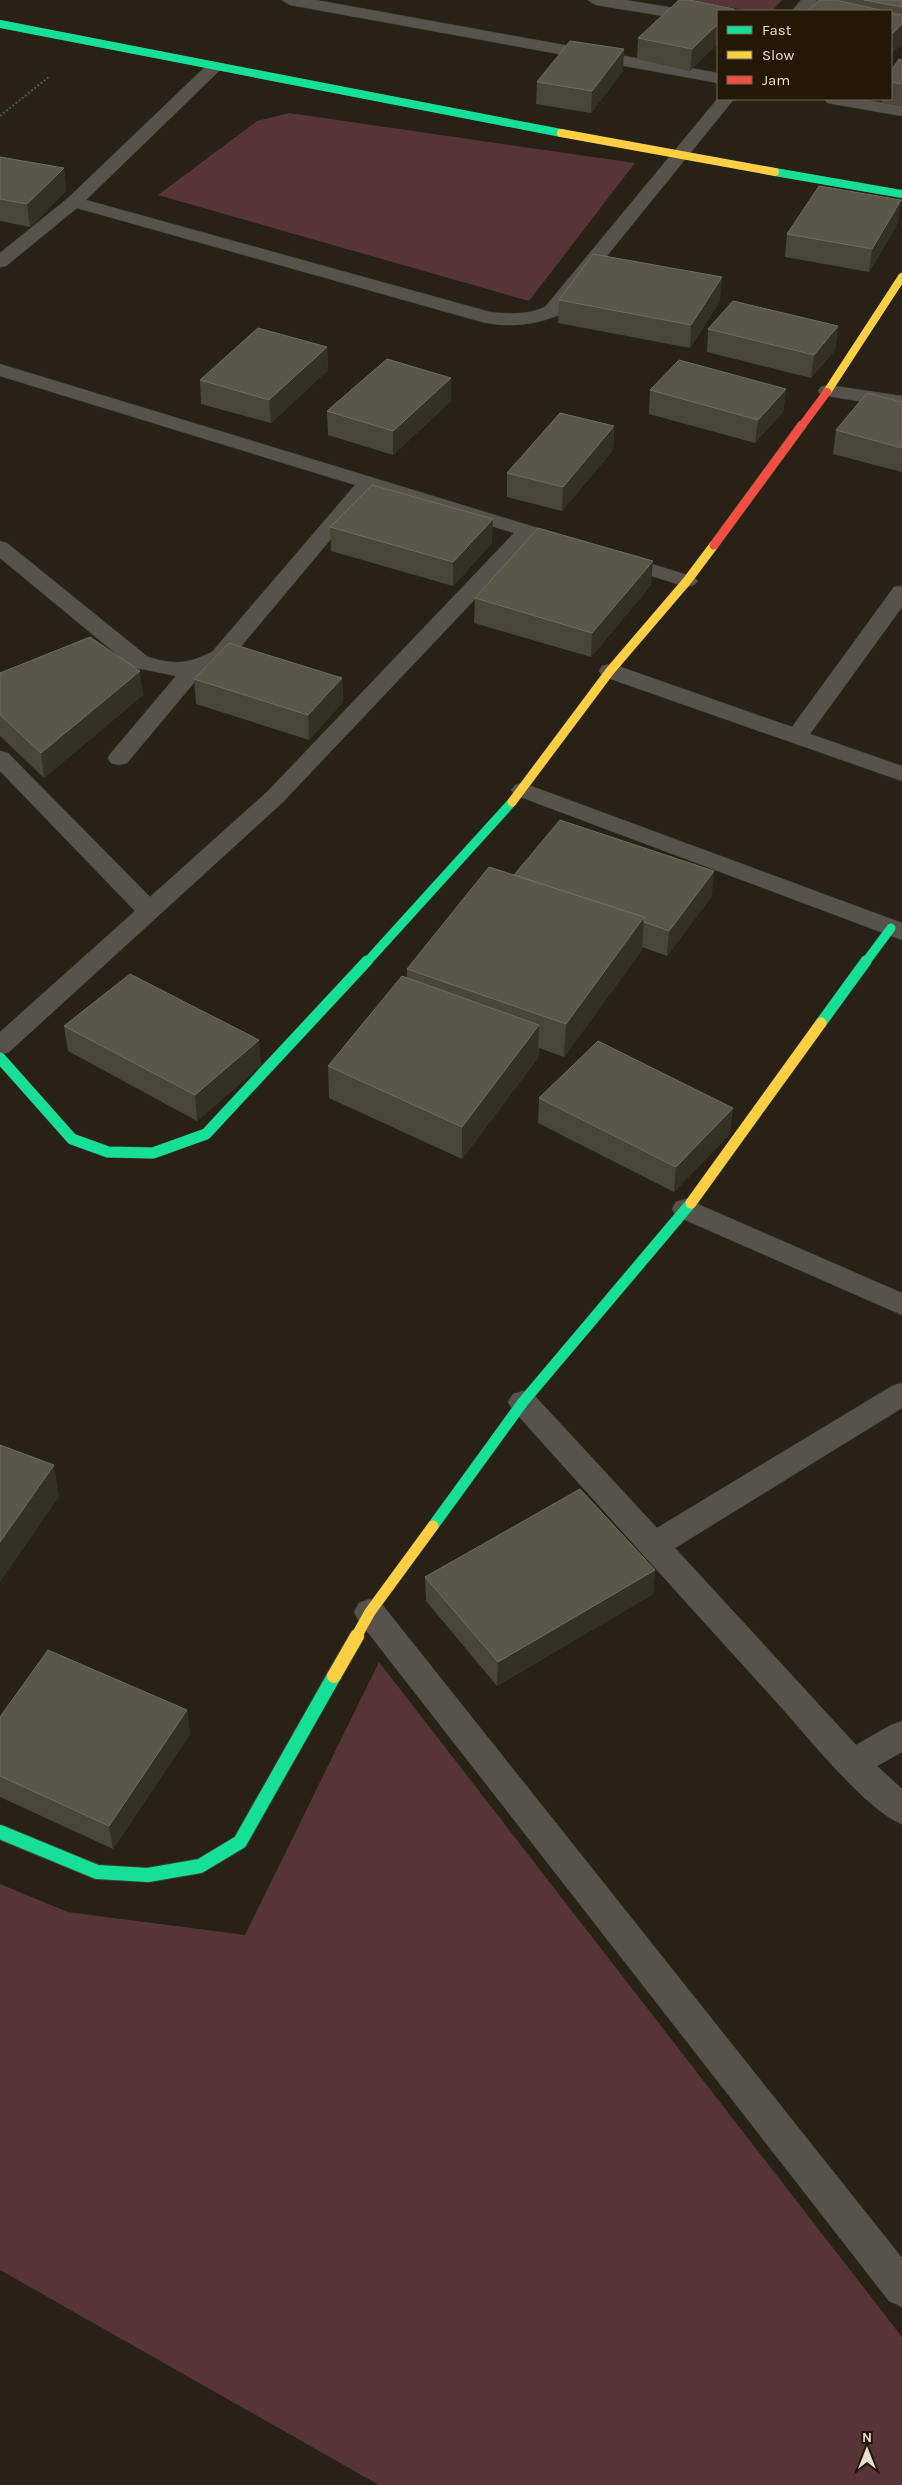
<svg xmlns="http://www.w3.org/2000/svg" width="902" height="2485" viewBox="0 0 902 2485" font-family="Karla,sans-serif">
<rect width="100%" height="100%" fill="#272116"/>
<path fill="#573438" d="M 691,0 L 782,0 L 772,11 L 749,11 Z
M 289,113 L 635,163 L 529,301 L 158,195 L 257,121 Z
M 379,1662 L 902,2337 L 902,2485 L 379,2485 L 0,2270 L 0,1884 L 68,1912 L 245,1935 Z"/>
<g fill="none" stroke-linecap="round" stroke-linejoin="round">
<g stroke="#423d35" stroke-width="1">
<path id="street" d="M 282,0 L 316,0 L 718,73 L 718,83 L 290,5 Z
M 588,0 L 625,0 L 718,15 L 718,25 L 596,5 Z
M 801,0 L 818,0 L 808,11 L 792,11 Z
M 213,63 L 219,65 L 221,68 L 219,71 L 86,200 L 490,312 C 510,314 527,315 545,307 L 718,98 L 734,99 L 559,315 C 535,325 508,328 482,322 L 77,208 L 6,266 L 0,267 L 0,253 L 68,198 L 207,65 Z
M 825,99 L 860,99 L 902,106 L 902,116 L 833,104 L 827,103 Z
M 0,364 L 551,532 L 554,536 L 551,540 L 544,542 L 532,539 L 283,802 L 9,1052 L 0,1055 L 0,1032 L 135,911 L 0,771 L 0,751 L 8,753 L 150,897 L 267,792 L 514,533 L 372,490 L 228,662 L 203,672 L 127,763 L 119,765 L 111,763 L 108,758 L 111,753 L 176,676 L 132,667 L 0,558 L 0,541 L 7,543 L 148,657 C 175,665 187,664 212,652 L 355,485 L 0,376 Z
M 828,385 L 902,396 L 902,408 L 821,395 L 818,391 L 821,387 Z
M 616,553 L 694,577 L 698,581 L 694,585 L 687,587 L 609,563 L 605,559 L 609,555 Z
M 902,586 L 902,607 L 810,734 L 902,766 L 902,781 L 602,676 L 599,671 L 602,666 L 610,664 L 618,666 L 792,727 L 894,587 Z
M 523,783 L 902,923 L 902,940 L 515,795 L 511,790 L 515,785 Z
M 686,1199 L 902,1293 L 902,1315 L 676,1216 L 672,1209 L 676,1202 Z
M 902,1383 L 902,1408 L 675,1548 L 856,1745 L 891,1725 L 902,1721 L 902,1752 L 877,1766 L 902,1789 L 902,1824 C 868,1812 807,1736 781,1707 C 691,1608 602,1509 513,1410 L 508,1402 L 513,1394 L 523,1391 L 533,1394 L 657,1528 L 892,1386 Z
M 370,1599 L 381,1603 L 902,2258 L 902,2307 L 889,2301 L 359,1621 L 354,1612 L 359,1603 Z"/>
</g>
<g stroke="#423d35" stroke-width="8">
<path id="fast-far3" d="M 0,24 L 561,133
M 775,172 L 902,194"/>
</g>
<g stroke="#423d35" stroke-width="10">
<path id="fast-far2" d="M 366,963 L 512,802
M 865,963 L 891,928"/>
</g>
<g stroke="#423d35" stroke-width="12">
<path id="fast-far1" d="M 821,1023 L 866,961
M 0,1058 L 72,1139 L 108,1152 L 153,1153 L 206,1134 L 367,961
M 433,1526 L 523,1402 L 691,1203"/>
</g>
<g stroke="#423d35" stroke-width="16">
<path id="fast" d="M 0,1832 L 97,1872 L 148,1875 L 200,1866 L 240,1842 L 334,1676"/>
</g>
<g stroke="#423d35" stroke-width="8">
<path id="slow-far3" d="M 561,133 L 775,172
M 827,392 L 902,277"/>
</g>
<g stroke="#423d35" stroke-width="10">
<path id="slow-far2" d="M 512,802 L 610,671 L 687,581 L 714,545"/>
</g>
<g stroke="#423d35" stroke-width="12">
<path id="slow-far1" d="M 691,1203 L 821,1023
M 356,1637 L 370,1612 L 433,1526"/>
</g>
<g stroke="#423d35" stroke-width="16">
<path id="slow" d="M 334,1676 L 357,1636"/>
</g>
<g stroke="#423d35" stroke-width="8">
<path id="jam-far1" d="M 801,427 L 827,392"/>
</g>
<g stroke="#423d35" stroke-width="10">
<path id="jam" d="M 714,545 L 802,425"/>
</g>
<path stroke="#58544d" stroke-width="2" stroke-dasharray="2 2" stroke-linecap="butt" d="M 0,116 L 50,76"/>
<use href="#street" fill="#57534c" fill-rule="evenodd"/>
<use href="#fast-far3" stroke="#16e098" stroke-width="8"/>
<use href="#fast-far2" stroke="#16e098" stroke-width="9"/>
<use href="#fast-far1" stroke="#16e098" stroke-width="11"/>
<use href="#fast" stroke="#16e098" stroke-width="14"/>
<use href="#slow-far3" stroke="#ffcf43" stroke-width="8"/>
<use href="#slow-far2" stroke="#ffcf43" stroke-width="9"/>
<use href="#slow-far1" stroke="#ffcf43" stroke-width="11"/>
<use href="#slow" stroke="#ffcf43" stroke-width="14"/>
<use href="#jam-far1" stroke="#f24e42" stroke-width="8"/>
<use href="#jam" stroke="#f24e42" stroke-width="9"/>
</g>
<path fill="#494637" d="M 816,0 L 902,0 L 902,44 L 891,54 L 891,11 L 807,11 L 816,4 Z
M 734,9 L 690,71 L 637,59 L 638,38 Z
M 624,49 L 623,71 L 591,113 L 536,104 L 537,82 Z
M 902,60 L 902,106 L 882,103 L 882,99 L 891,99 L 891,71 Z
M 0,157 L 64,168 L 66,191 L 30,227 L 0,221 Z
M 898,223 L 869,272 L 785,257 L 787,234 Z
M 559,300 L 720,301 L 690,348 L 558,323 Z
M 838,326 L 835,350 L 811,378 L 707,352 L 708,329 Z
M 327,347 L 328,370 L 271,423 L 201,404 L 200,380 Z
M 786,389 L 783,412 L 755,443 L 649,414 L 650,390 Z
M 451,401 L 393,455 L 328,435 L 327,411 Z
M 902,402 L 902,472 L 833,454 L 836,430 Z
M 614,426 L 613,450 L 562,511 L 507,497 L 507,473 Z
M 330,527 L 492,543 L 453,586 L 331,551 Z
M 651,585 L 591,657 L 474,623 L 475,598 Z
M 0,673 L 143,695 L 44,778 L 0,736 Z
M 342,678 L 343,702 L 309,740 L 196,704 L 194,679 Z
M 514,875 L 712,896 L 667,956 L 642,947 L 642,950 L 564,1057 L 539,1048 L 538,1058 L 462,1159 L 329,1098 L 328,1066 L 407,978 L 407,969 Z
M 64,1026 L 261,1065 L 197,1121 L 68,1051 Z
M 539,1098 L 730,1134 L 674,1192 L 538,1123 Z
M 655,1570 L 653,1594 L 497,1686 L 426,1601 L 425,1577 Z
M 187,1710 L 190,1734 L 113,1849 L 0,1797 L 0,1717 Z"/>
<path fill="#343123" d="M 718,24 L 718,44 L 690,71 L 692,49 Z
M 902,24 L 902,44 L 891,54 L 891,35 Z
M 624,49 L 623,71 L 591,113 L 592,91 Z
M 64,168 L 66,191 L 30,227 L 27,204 Z
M 901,200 L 898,223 L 869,272 L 872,249 Z
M 722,277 L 720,301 L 690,348 L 691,325 Z
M 838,326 L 835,350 L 811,378 L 814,355 Z
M 327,347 L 328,370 L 271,423 L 269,400 Z
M 451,378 L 451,401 L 393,455 L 393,431 Z
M 786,389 L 783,412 L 755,443 L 758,420 Z
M 614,426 L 613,450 L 562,511 L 563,487 Z
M 493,519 L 492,543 L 453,586 L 453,562 Z
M 653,561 L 651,585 L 591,657 L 592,633 Z
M 140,671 L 143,695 L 44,778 L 41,753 Z
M 342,678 L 343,702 L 309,740 L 308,715 Z
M 714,871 L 712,896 L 667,956 L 669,931 Z
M 644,917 L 642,950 L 564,1057 L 566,1024 Z
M 539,1025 L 538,1058 L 462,1159 L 462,1127 Z
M 259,1040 L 261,1065 L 197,1121 L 195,1095 Z
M 733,1108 L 730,1134 L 674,1192 L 676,1167 Z
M 54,1465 L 59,1497 L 0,1582 L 0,1542 Z
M 655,1570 L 653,1594 L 497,1686 L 498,1662 Z
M 187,1710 L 190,1734 L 113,1849 L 109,1826 Z"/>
<path fill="#5a5748" stroke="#706c5d" d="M 679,0 L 690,0 L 734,9 L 731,11 L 718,11 L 718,24 L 692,49 L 638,38 Z
M 820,0 L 835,0 L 885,11 L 807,11 Z
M 864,0 L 902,0 L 902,7 Z
M 891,13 L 902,15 L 902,24 L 891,35 Z
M 570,41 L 624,49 L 592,91 L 537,82 Z
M 899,59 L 902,60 L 902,84 L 891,82 L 891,71 Z
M 0,157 L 64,168 L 27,204 L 0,199 Z
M 819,186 L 901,200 L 872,249 L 787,234 Z
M 593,254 L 722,277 L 691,325 L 559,300 Z
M 733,301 L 838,326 L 814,355 L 708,329 Z
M 258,328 L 327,347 L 269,400 L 200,380 Z
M 387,359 L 451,378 L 393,431 L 327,411 Z
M 679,360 L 786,389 L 758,420 L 650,390 Z
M 867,393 L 902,402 L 902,448 L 836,430 Z
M 560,413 L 614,426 L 563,487 L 507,473 Z
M 372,485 L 493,519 L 453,562 L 330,527 Z
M 538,528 L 653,561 L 592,633 L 475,598 Z
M 90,637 L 140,671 L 41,753 L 0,715 L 0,673 Z
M 229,643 L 342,678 L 308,715 L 194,679 Z
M 560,820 L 714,871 L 669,931 L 644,922 L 644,917 L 514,875 Z
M 489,867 L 644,917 L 566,1024 L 407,969 Z
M 130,974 L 259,1040 L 195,1095 L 64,1026 Z
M 402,976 L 539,1025 L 462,1127 L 328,1066 Z
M 598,1041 L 733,1108 L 676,1167 L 539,1098 Z
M 0,1445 L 54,1465 L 0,1542 Z
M 580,1489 L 655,1570 L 498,1662 L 425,1577 Z
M 48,1650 L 187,1710 L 109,1826 L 0,1776 L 0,1717 Z"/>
<rect x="717" y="10" width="175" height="90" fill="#231806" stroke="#716858"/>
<rect x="727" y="26" width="25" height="8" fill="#16e098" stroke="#716858"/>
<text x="762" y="35" font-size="15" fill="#e6dfd3">Fast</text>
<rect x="727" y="51" width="25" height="8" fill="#ffcf43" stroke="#716858"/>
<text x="762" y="60" font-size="15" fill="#e6dfd3">Slow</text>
<rect x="727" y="76" width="25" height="8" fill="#f24e42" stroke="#716858"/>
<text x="762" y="85" font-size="15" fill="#e6dfd3">Jam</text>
<g transform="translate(867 2450)" stroke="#231806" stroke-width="4" paint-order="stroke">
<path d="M0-4L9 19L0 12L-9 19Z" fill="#e6dfd3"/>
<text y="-8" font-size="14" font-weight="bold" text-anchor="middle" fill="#e6dfd3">N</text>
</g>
</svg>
